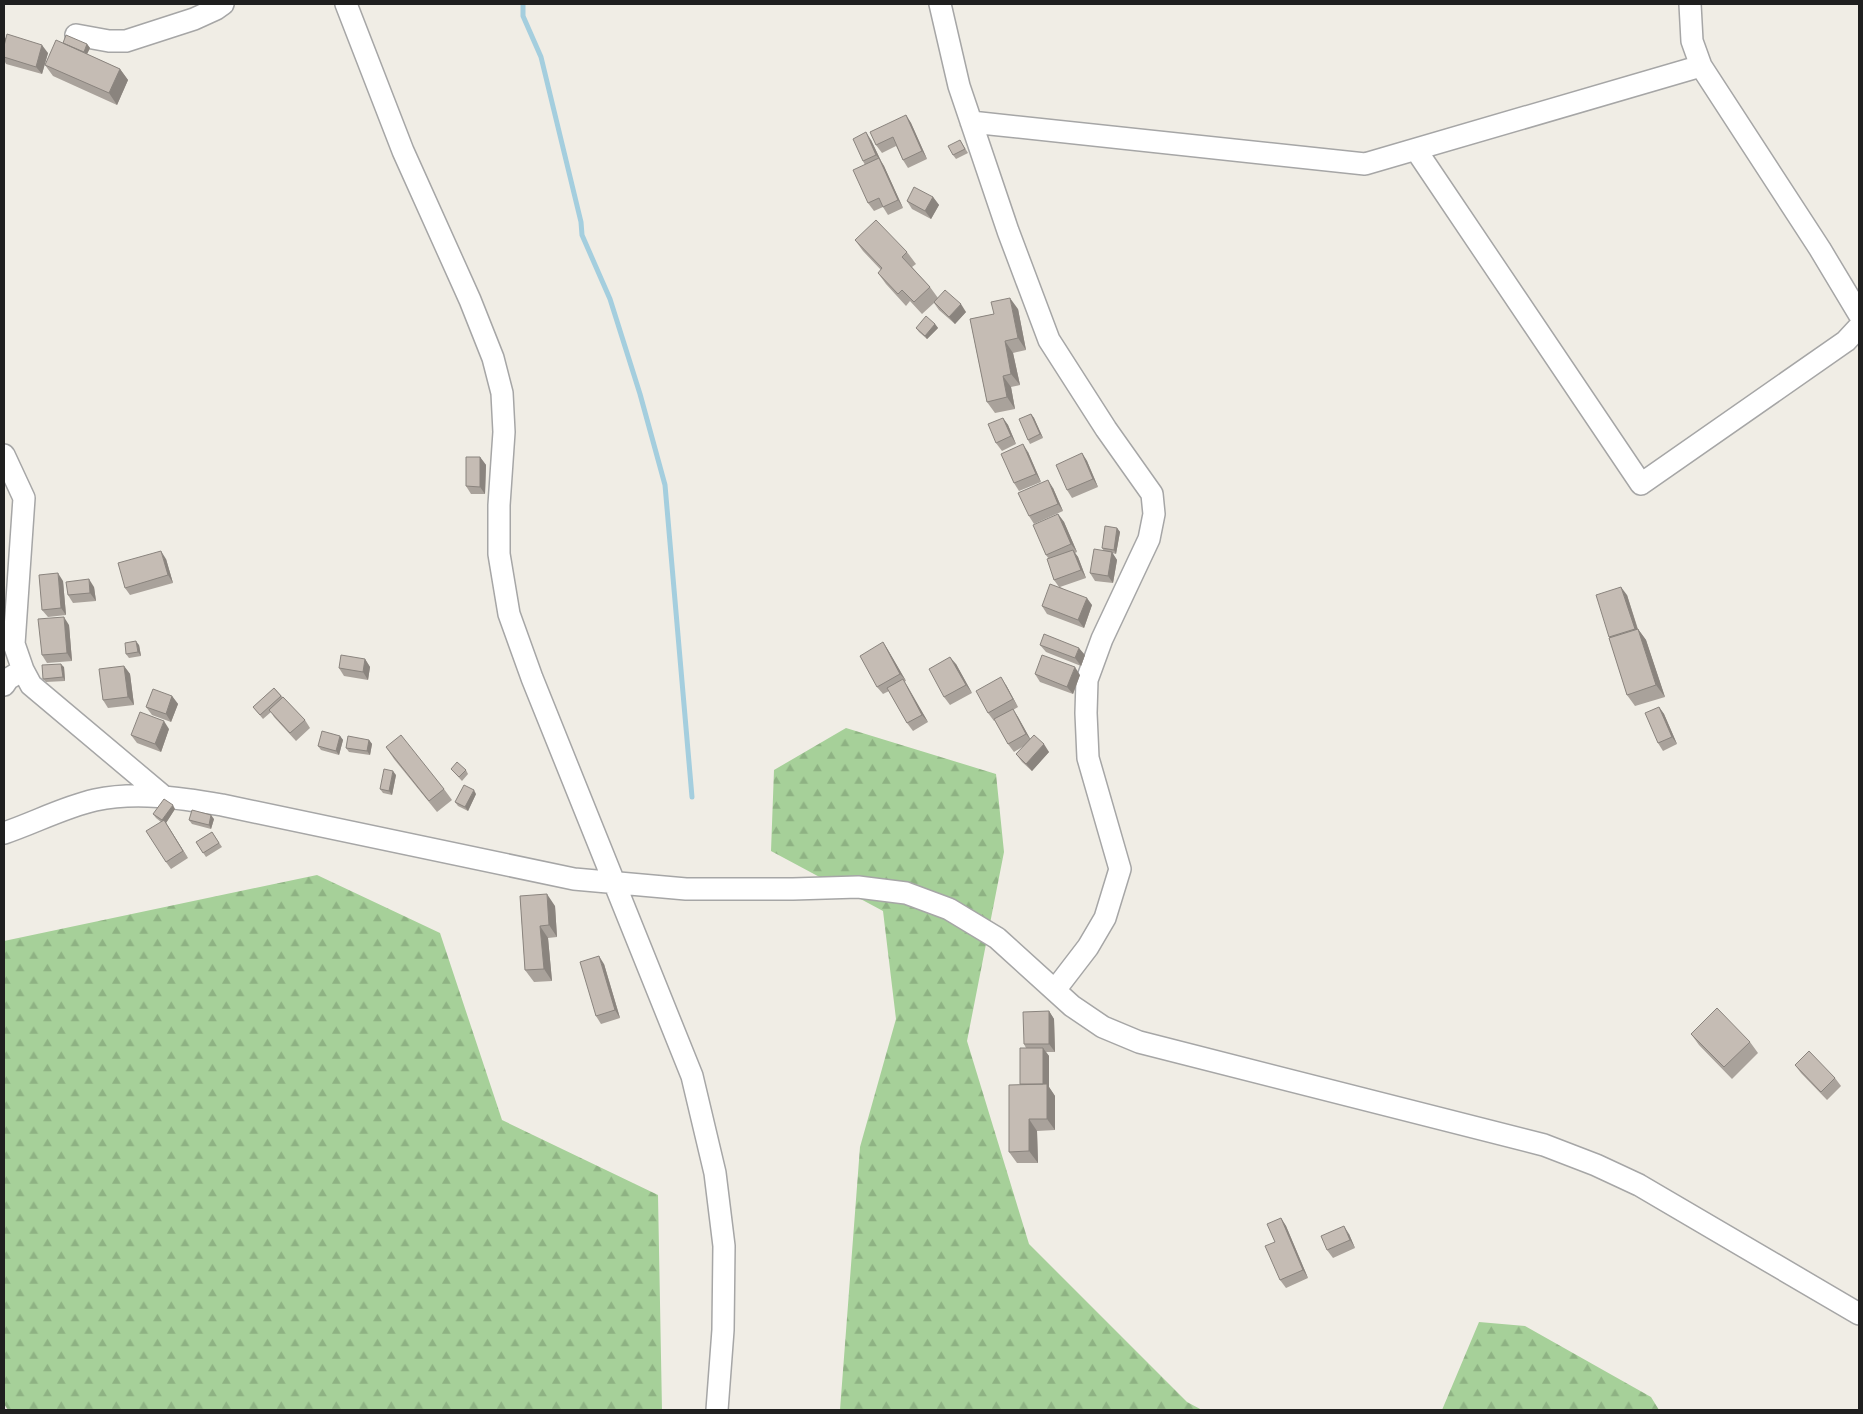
<svg xmlns="http://www.w3.org/2000/svg" width="1863" height="1414" viewBox="0 0 1863 1414" font-family="Rubik,sans-serif">
<defs>
<pattern id="forest-firs" width="22" height="20" patternUnits="userSpaceOnUse" patternTransform="scale(1.25)"><rect width="22" height="20" fill="#a6d099"/><path d="M5 1l3.5 6h-7zM16 11l3.5 6h-7z" fill="#8eb283"/></pattern>
</defs>
<rect width="100%" height="100%" fill="#f0ede5"/>
<path fill="url(#forest-firs)" d="M 846,728 L 996,774 L 1004,852 L 967,1041 L 1029,1244 L 1187,1402 L 1202,1410 L 840,1410 L 860,1147 L 896,1019 L 883,911 L 771,851 L 774,770 Z
M 317,875 L 440,933 L 502,1120 L 658,1195 L 662,1410 L 8,1410 L 4,1404 L 4,941 Z
M 1479,1322 L 1525,1326 L 1651,1397 L 1659,1410 L 1442,1410 Z"/>
<g fill="none" stroke-linecap="round" stroke-linejoin="round">
<path stroke="#a4cede" stroke-width="5" d="M 523,4 L 523,16 L 541,57 L 581,222 L 582,235 L 610,299 L 640,394 L 665,485 L 692,797"/>
<g stroke="#a6a6a6" stroke-width="24">
<path id="minor" d="M 346,4 L 403,151 L 470,300 L 493,358 L 502,393 L 504,432 L 499,505 L 499,554 L 509,614 L 532,678 L 692,1076 L 715,1173 L 724,1246 L 723,1330 L 717,1410
M 940,4 L 959,86 L 1008,231 L 1049,340 L 1106,429 L 1152,494 L 1154,514 L 1149,539 L 1102,639 L 1087,680 L 1086,713 L 1088,758 L 1120,869 L 1105,918 L 1088,947 L 1055,990
M 1690,4 L 1692,41 L 1701,66 L 1820,249 L 1859,314
M 76,35 L 109,41 L 126,41 L 194,19 L 216,9 L 223,4
M 971,122 L 1365,164 L 1701,66
M 1416,150 L 1641,484 L 1846,341 L 1859,327
M 4,455 L 24,498 L 14,644 L 23,670 L 31,685 L 163,796
M 4,685 L 8,679 L 23,670
M 4,833 C 34,823 64,807 95,800 C 137,791 180,798 222,805 L 574,879 L 686,889 L 793,889 L 858,887 L 906,893 L 949,909 L 997,938 L 1072,1006 L 1103,1027 L 1139,1042 L 1544,1145 L 1596,1165 L 1639,1185 L 1859,1314"/>
</g>
<use href="#minor" stroke="#fff" stroke-width="21"/>
</g>
<path fill="#a9a29b" d="M 4,36 L 6,39 L 48,53 L 42,74 L 6,64 L 4,60 Z
M 63,43 L 87,44 L 90,48 L 87,54 L 120,69 L 128,80 L 117,105 L 53,76 L 45,65 Z
M 906,115 L 911,123 L 927,159 L 908,168 L 903,160 L 896,146 L 882,153 L 876,145 Z
M 871,140 L 881,161 L 884,166 L 903,208 L 888,215 L 883,207 L 874,211 L 868,203 L 865,165 L 863,161 Z
M 960,140 L 968,153 L 956,159 L 953,155 Z
M 933,197 L 939,205 L 931,219 L 912,209 L 907,201 Z
M 855,240 L 907,252 L 916,264 L 912,267 L 930,287 L 938,298 L 966,312 L 955,324 L 939,310 L 934,303 L 922,314 L 910,301 L 906,306 L 886,284 L 878,273 L 881,270 L 863,251 Z
M 1018,309 L 1026,350 L 1013,353 L 1020,385 L 1011,387 L 1015,409 L 995,413 L 987,402 L 970,319 Z
M 935,324 L 938,328 L 927,339 L 919,332 L 916,328 Z
M 1031,414 L 1034,418 L 1043,438 L 1030,444 L 1028,440 Z
M 1003,418 L 1008,425 L 1016,444 L 1002,451 L 996,443 Z
M 1028,452 L 1041,482 L 1019,491 L 1014,483 Z
M 1082,453 L 1087,461 L 1098,487 L 1072,498 L 1067,490 Z
M 480,457 L 486,465 L 485,494 L 471,494 L 466,486 Z
M 1053,488 L 1063,511 L 1034,524 L 1029,516 Z
M 1058,514 L 1064,522 L 1077,552 L 1075,553 L 1078,557 L 1086,578 L 1060,587 L 1092,605 L 1084,628 L 1047,614 L 1042,606 L 1059,587 L 1054,580 L 1049,559 L 1046,555 Z
M 1117,528 L 1120,532 L 1116,554 L 1112,553 L 1117,560 L 1113,583 L 1095,581 L 1090,573 L 1104,551 L 1102,548 Z
M 166,559 L 173,583 L 130,595 L 125,588 Z
M 63,581 L 66,615 L 48,617 L 42,610 Z
M 94,587 L 96,601 L 73,603 L 68,595 Z
M 1627,595 L 1638,629 L 1646,640 L 1665,697 L 1635,706 L 1627,695 L 1609,637 Z
M 69,625 L 72,661 L 47,663 L 42,655 Z
M 883,642 L 888,650 L 906,681 L 904,682 L 928,722 L 913,731 L 907,723 L 889,691 L 883,694 L 877,687 Z
M 139,645 L 141,656 L 129,658 L 126,654 Z
M 1040,645 L 1085,655 L 1081,666 L 1046,652 Z
M 365,659 L 370,667 L 368,680 L 344,676 L 339,668 Z
M 956,664 L 972,693 L 950,705 L 944,697 Z
M 124,666 L 130,674 L 134,705 L 108,708 L 103,700 Z
M 64,667 L 65,681 L 46,682 L 43,679 Z
M 1035,674 L 1080,675 L 1073,694 L 1040,682 Z
M 1006,685 L 1018,707 L 1013,710 L 1018,717 L 1030,739 L 1049,752 L 1032,771 L 1022,762 L 1016,754 L 1024,746 L 1014,752 L 1008,744 L 995,720 L 994,721 L 988,713 Z
M 274,688 L 305,720 L 310,728 L 296,741 L 274,717 L 271,712 L 263,719 L 253,707 Z
M 172,696 L 178,704 L 171,722 L 152,715 L 146,707 Z
M 1659,707 L 1664,714 L 1677,744 L 1663,751 L 1658,743 Z
M 169,729 L 161,752 L 137,743 L 131,735 Z
M 340,736 L 343,740 L 339,755 L 321,750 L 318,746 Z
M 369,740 L 372,744 L 370,755 L 349,752 L 346,748 Z
M 386,747 L 444,789 L 452,800 L 437,812 L 394,759 Z
M 451,769 L 466,770 L 468,774 L 462,781 Z
M 396,775 L 392,795 L 383,793 L 380,789 Z
M 476,794 L 468,811 L 458,806 L 455,802 Z
M 175,809 L 166,823 L 188,858 L 171,869 L 166,862 L 161,822 L 156,818 L 153,814 Z
M 214,819 L 211,829 L 192,824 L 189,820 Z
M 212,832 L 222,847 L 206,857 L 196,842 Z
M 520,896 L 555,906 L 557,937 L 548,938 L 552,981 L 534,982 L 525,970 Z
M 604,964 L 620,1018 L 601,1024 L 596,1016 Z
M 1049,1011 L 1054,1019 L 1055,1052 L 1046,1052 L 1049,1056 L 1049,1087 L 1055,1096 L 1055,1130 L 1037,1131 L 1038,1163 L 1017,1163 L 1009,1152 L 1026,1048 L 1024,1044 Z
M 1691,1034 L 1750,1042 L 1758,1053 L 1732,1079 L 1699,1045 Z
M 1795,1065 L 1835,1078 L 1841,1086 L 1827,1100 L 1801,1073 Z
M 1281,1218 L 1286,1226 L 1308,1278 L 1286,1288 L 1280,1280 L 1275,1242 Z
M 1349,1234 L 1355,1248 L 1333,1258 L 1327,1250 Z"/>
<path fill="#8a847e" d="M 4,36 L 8,42 L 4,55 Z
M 87,44 L 90,48 L 86,56 L 84,52 Z
M 42,45 L 48,53 L 42,74 L 36,67 Z
M 120,69 L 128,80 L 117,105 L 109,93 Z
M 906,115 L 911,123 L 927,159 L 922,151 Z
M 866,132 L 871,140 L 881,161 L 884,166 L 903,208 L 898,200 L 880,160 L 876,155 Z
M 933,197 L 939,205 L 931,219 L 925,211 Z
M 1010,298 L 1018,309 L 1026,350 L 1018,338 Z
M 961,304 L 966,312 L 955,324 L 949,317 Z
M 935,324 L 938,328 L 927,339 L 925,336 Z
M 1005,341 L 1013,353 L 1020,385 L 1011,374 Z
M 1003,376 L 1011,387 L 1015,409 L 1007,397 Z
M 1031,414 L 1034,418 L 1043,438 L 1040,434 Z
M 1003,418 L 1008,425 L 1016,444 L 1011,436 Z
M 1023,444 L 1028,452 L 1041,482 L 1036,474 Z
M 1082,453 L 1087,461 L 1098,487 L 1093,479 Z
M 480,457 L 486,465 L 485,494 L 480,487 Z
M 1048,480 L 1053,488 L 1063,511 L 1058,504 Z
M 1058,514 L 1064,522 L 1077,552 L 1071,544 Z
M 1117,528 L 1120,532 L 1116,554 L 1114,550 Z
M 1073,550 L 1078,557 L 1086,578 L 1081,570 Z
M 161,551 L 166,559 L 173,583 L 168,575 Z
M 1112,552 L 1117,560 L 1113,583 L 1108,576 Z
M 58,573 L 63,581 L 66,615 L 61,608 Z
M 89,579 L 94,587 L 96,601 L 90,593 Z
M 1621,587 L 1627,595 L 1640,637 L 1635,629 Z
M 1087,598 L 1092,605 L 1084,628 L 1078,620 Z
M 64,617 L 69,625 L 72,661 L 67,653 Z
M 1638,629 L 1646,640 L 1665,697 L 1656,685 Z
M 136,641 L 139,645 L 141,656 L 138,652 Z
M 883,642 L 888,650 L 906,681 L 900,674 Z
M 1079,648 L 1085,655 L 1081,666 L 1075,658 Z
M 950,657 L 956,664 L 972,693 L 966,685 Z
M 365,659 L 370,667 L 368,680 L 363,672 Z
M 61,664 L 64,667 L 65,681 L 63,677 Z
M 124,666 L 130,674 L 134,705 L 128,697 Z
M 1075,667 L 1080,675 L 1073,694 L 1067,687 Z
M 1001,677 L 1006,685 L 1018,707 L 1013,699 Z
M 903,679 L 908,687 L 928,722 L 922,715 Z
M 172,696 L 178,704 L 171,722 L 166,714 Z
M 1659,707 L 1664,714 L 1677,744 L 1672,737 Z
M 1013,709 L 1018,717 L 1032,742 L 1026,734 Z
M 164,721 L 169,729 L 161,752 L 155,744 Z
M 340,736 L 343,740 L 339,755 L 336,751 Z
M 369,740 L 372,744 L 370,755 L 367,751 Z
M 1044,744 L 1049,752 L 1032,771 L 1026,764 Z
M 393,771 L 396,775 L 392,795 L 389,791 Z
M 474,790 L 476,794 L 468,811 L 465,807 Z
M 173,805 L 175,809 L 166,823 L 188,858 L 162,820 Z
M 211,815 L 214,819 L 211,829 L 209,825 Z
M 547,894 L 555,906 L 557,937 L 549,925 Z
M 540,926 L 548,938 L 552,981 L 544,969 Z
M 599,956 L 604,964 L 620,1018 L 615,1010 Z
M 1049,1011 L 1054,1019 L 1055,1052 L 1049,1044 Z
M 1043,1048 L 1049,1056 L 1049,1087 L 1055,1096 L 1055,1130 L 1047,1119 L 1043,1085 Z
M 1029,1119 L 1037,1131 L 1038,1163 L 1029,1151 Z
M 1281,1218 L 1286,1226 L 1308,1278 L 1303,1270 Z
M 1344,1226 L 1349,1234 L 1355,1248 L 1350,1240 Z"/>
<path fill="#c5bcb4" stroke="#8a847e" d="M 7,34 L 42,45 L 36,67 L 4,57 L 4,46 Z
M 66,35 L 87,44 L 84,52 L 63,43 Z
M 56,40 L 120,69 L 109,93 L 45,65 Z
M 906,115 L 922,151 L 903,160 L 893,137 L 876,145 L 870,132 Z
M 866,132 L 876,155 L 863,161 L 853,139 Z
M 960,140 L 965,149 L 953,155 L 948,146 Z
M 879,158 L 898,200 L 883,207 L 879,198 L 868,203 L 853,170 Z
M 914,187 L 933,197 L 925,211 L 907,201 Z
M 876,220 L 907,252 L 902,257 L 930,287 L 914,302 L 902,290 L 898,294 L 878,273 L 882,268 L 855,240 Z
M 945,290 L 961,304 L 949,317 L 934,302 Z
M 1010,298 L 1018,338 L 1005,341 L 1011,374 L 1003,376 L 1007,397 L 987,402 L 970,319 L 994,314 L 991,302 Z
M 926,316 L 935,324 L 925,336 L 916,328 Z
M 1031,414 L 1040,434 L 1028,440 L 1019,419 Z
M 1003,418 L 1011,436 L 996,443 L 988,424 Z
M 1023,444 L 1036,474 L 1014,483 L 1001,454 Z
M 1082,453 L 1093,479 L 1067,490 L 1056,465 Z
M 466,457 L 480,457 L 480,487 L 466,486 Z
M 1048,480 L 1058,504 L 1029,516 L 1018,493 Z
M 1058,514 L 1071,544 L 1046,555 L 1033,525 Z
M 1105,526 L 1117,528 L 1114,550 L 1102,548 Z
M 1094,549 L 1112,552 L 1108,576 L 1090,573 Z
M 1073,550 L 1081,570 L 1054,580 L 1047,559 Z
M 161,551 L 168,575 L 125,588 L 118,563 Z
M 58,573 L 61,608 L 42,610 L 39,575 Z
M 89,579 L 90,593 L 68,595 L 66,582 Z
M 1050,584 L 1087,598 L 1078,620 L 1042,606 Z
M 1621,587 L 1635,629 L 1609,637 L 1596,595 Z
M 64,617 L 67,653 L 42,655 L 38,619 Z
M 1638,629 L 1656,685 L 1627,695 L 1609,638 Z
M 1044,634 L 1079,648 L 1075,658 L 1040,645 Z
M 136,641 L 138,652 L 126,654 L 125,643 Z
M 883,642 L 900,674 L 877,687 L 860,656 Z
M 341,655 L 365,659 L 363,672 L 339,668 Z
M 1042,655 L 1075,667 L 1067,687 L 1035,674 Z
M 950,657 L 966,685 L 944,697 L 929,669 Z
M 61,664 L 63,677 L 43,679 L 42,665 Z
M 124,666 L 128,697 L 103,700 L 99,669 Z
M 1001,677 L 1013,699 L 988,713 L 976,691 Z
M 903,679 L 922,715 L 907,723 L 887,688 Z
M 274,688 L 281,696 L 260,715 L 253,707 Z
M 153,689 L 172,696 L 166,714 L 146,707 Z
M 283,697 L 305,720 L 290,733 L 269,710 Z
M 1659,707 L 1672,737 L 1658,743 L 1645,713 Z
M 1013,709 L 1026,734 L 1008,744 L 994,719 Z
M 140,712 L 164,721 L 155,744 L 131,735 Z
M 322,731 L 340,736 L 336,751 L 318,746 Z
M 401,735 L 444,789 L 429,801 L 386,747 Z
M 1034,735 L 1044,744 L 1026,764 L 1016,754 Z
M 348,736 L 369,740 L 367,751 L 346,748 Z
M 457,762 L 466,770 L 459,777 L 451,769 Z
M 384,769 L 393,771 L 389,791 L 380,789 Z
M 464,785 L 474,790 L 465,807 L 455,802 Z
M 164,799 L 173,805 L 162,820 L 153,814 Z
M 192,810 L 211,815 L 209,825 L 189,820 Z
M 164,820 L 183,851 L 166,862 L 146,831 Z
M 212,832 L 219,843 L 203,853 L 196,842 Z
M 547,894 L 549,925 L 540,926 L 544,969 L 525,970 L 520,896 Z
M 599,956 L 615,1010 L 596,1016 L 580,962 Z
M 1717,1008 L 1750,1042 L 1724,1067 L 1691,1034 Z
M 1049,1011 L 1049,1044 L 1024,1044 L 1023,1012 Z
M 1020,1048 L 1043,1048 L 1043,1084 L 1020,1084 Z
M 1809,1051 L 1835,1078 L 1821,1092 L 1795,1065 Z
M 1047,1084 L 1047,1119 L 1029,1119 L 1029,1151 L 1009,1152 L 1009,1085 Z
M 1281,1218 L 1303,1270 L 1280,1280 L 1265,1246 L 1275,1242 L 1267,1224 Z
M 1344,1226 L 1350,1240 L 1327,1250 L 1321,1236 Z"/>
<rect width="1863" height="1414" fill="none" stroke="#1f1f1f" stroke-width="10"/>
</svg>
